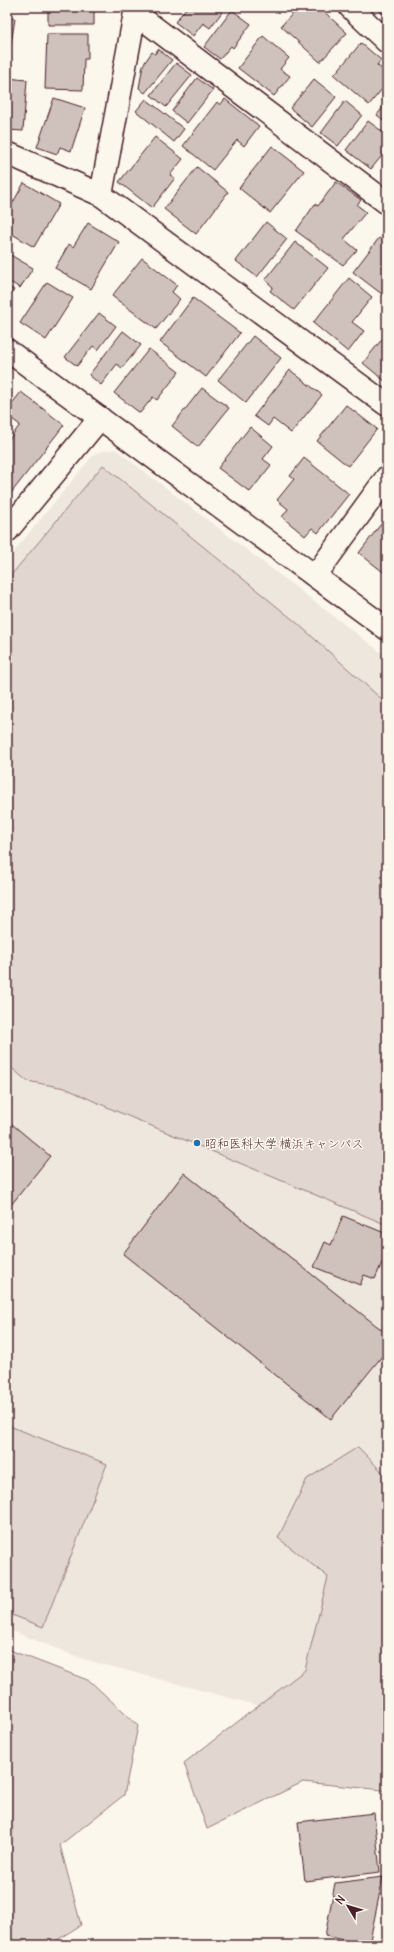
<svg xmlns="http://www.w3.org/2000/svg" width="394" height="1952" viewBox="0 0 394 1952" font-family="Delius,'Klee One',sans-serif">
<rect width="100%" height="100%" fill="#fbf7ec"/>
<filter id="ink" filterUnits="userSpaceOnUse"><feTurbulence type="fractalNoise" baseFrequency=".025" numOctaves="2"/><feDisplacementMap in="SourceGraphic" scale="8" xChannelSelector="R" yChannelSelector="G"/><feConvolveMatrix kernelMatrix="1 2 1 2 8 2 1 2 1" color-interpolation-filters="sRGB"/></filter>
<g filter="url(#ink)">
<path fill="#eee7de" d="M 115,449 L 387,657 L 387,1629 L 305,1718 L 83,1659 L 7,1629 L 7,560 L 95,453 Z"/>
<path fill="#e2d7d0" stroke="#967b7e" d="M 103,465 L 297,623 L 387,704 L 387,1225 L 116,1111 L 65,1088 L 27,1081 L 7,1064 L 7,580 Z
M 7,1425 L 107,1464 L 43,1627 L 7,1613 Z
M 358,1447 L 387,1477 L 387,1794 L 383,1790 L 303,1782 L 207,1829 L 184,1763 L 305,1670 L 328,1577 L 278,1538 L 307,1479 Z
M 7,1649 L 90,1681 L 138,1726 L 124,1795 L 60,1845 L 81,1925 L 49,1945 L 7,1945 Z"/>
<path fill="#cfc2bc" stroke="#4a1f2b" d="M 48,7 L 94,7 L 94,25 L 48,25 Z
M 187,7 L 226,7 L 210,28 L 203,23 L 193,36 L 175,22 Z
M 299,7 L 319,7 L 347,33 L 320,62 L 281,26 Z
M 375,7 L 387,7 L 387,17 Z
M 232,10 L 251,24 L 233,48 L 231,46 L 220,59 L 204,47 Z
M 7,17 L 15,19 L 7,68 Z
M 47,34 L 88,34 L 88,59 L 84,59 L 83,90 L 45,89 Z
M 263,36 L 289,58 L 280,69 L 290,76 L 274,96 L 238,68 Z
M 361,43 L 381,60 L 377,65 L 387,74 L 387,83 L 369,105 L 334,75 Z
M 158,49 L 172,60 L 145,93 L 139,88 L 143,65 L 152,52 L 155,54 Z
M 176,63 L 192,75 L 166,107 L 151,95 Z
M 7,78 L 27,80 L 23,131 L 7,130 Z
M 197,78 L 213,90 L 187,123 L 172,111 Z
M 314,79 L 336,97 L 312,127 L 290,108 Z
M 54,98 L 85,108 L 71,151 L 60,147 L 57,154 L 37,147 Z
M 146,99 L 184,129 L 174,142 L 136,111 Z
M 225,99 L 259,126 L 244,146 L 237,140 L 213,170 L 183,146 L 217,102 L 220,105 Z
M 345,101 L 362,115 L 338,146 L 321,133 Z
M 387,102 L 387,123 L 377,115 Z
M 368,121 L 387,135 L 387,154 L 385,152 L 371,169 L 346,150 Z
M 155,137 L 183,159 L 170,175 L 175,178 L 152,208 L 119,182 Z
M 272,146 L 304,171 L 270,213 L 239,188 Z
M 197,167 L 228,192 L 196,234 L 164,209 Z
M 336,182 L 361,200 L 357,205 L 366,212 L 344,239 L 357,250 L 343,265 L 296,231 L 315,204 L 318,206 Z
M 24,183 L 59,204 L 34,247 L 7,231 L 7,213 Z
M 266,222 L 287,239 L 257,277 L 236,261 Z
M 88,223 L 119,242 L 91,289 L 55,268 L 69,244 L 73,247 Z
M 379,238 L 387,244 L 387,298 L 353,272 Z
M 295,242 L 328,268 L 294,310 L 270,291 L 273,287 L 265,280 Z
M 7,253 L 33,268 L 20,288 L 7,280 Z
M 142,258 L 177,285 L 172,292 L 180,299 L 156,329 L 112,296 Z
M 349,278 L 372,297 L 352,322 L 364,331 L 348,352 L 313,323 Z
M 47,282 L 73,298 L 46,340 L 20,323 Z
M 7,286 L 14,290 L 7,300 Z
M 193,298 L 240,333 L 206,377 L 160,342 Z
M 99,313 L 116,326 L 98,350 L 93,346 L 77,366 L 65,357 Z
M 123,331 L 141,345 L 122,368 L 117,364 L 101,385 L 89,375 Z
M 387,333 L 387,383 L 363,363 Z
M 253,336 L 281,358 L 246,403 L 218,380 Z
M 149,349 L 179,372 L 157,400 L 153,397 L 140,413 L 114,393 Z
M 290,370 L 322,395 L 291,433 L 273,419 L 268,426 L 254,416 Z
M 202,388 L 229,408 L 198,447 L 172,426 Z
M 21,392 L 64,425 L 8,497 L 7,442 L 20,425 L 7,415 L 7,410 Z
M 346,405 L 377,429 L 348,466 L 317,441 Z
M 250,427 L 273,446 L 263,459 L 271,465 L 250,492 L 218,468 Z
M 304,458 L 349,494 L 318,533 L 312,528 L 305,536 L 282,517 L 288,509 L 277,500 L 294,479 L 290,476 Z
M 384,520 L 387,522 L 387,575 L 359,553 Z
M 7,1120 L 50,1156 L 7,1210 Z
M 184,1173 L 387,1334 L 387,1350 L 331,1419 L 123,1254 Z
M 343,1216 L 387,1234 L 387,1251 L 375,1279 L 364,1275 L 360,1285 L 314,1267 L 325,1242 L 331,1245 Z
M 374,1813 L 380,1872 L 305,1881 L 298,1822 Z
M 383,1877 L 369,1945 L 325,1936 L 335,1883 Z"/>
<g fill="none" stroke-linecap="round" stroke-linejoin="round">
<g stroke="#4a1f2b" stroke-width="25">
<path id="minor" d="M 350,7 L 387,42
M 135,13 L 387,203
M 7,153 L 101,195 L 387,405
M 101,195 L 135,13 L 134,7
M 7,531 L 100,418
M 315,576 L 387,477"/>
</g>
<g stroke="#4a1f2b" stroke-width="25">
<path id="tertiary" d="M 7,350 L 387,629"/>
</g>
<use href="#minor" stroke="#fbf7ec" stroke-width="22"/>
<use href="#tertiary" stroke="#fbf7ec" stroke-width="22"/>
</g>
</g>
<circle fill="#1f6fb2" stroke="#fbf7ec" stroke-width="1.5" cx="197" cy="1143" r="4"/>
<g text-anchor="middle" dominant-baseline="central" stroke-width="3" stroke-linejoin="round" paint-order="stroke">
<g font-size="12" fill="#4a1f2b" stroke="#fbf7ec" text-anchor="start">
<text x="205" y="1143">昭和医科大学 横浜キャンパス</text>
</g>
</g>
<rect width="394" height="1952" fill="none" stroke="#fbf7ec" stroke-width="24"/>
<rect x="12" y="12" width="370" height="1928" fill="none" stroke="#4a1f2b" stroke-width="1.5" filter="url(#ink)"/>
<g transform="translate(348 1906) rotate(308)" stroke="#fbf7ec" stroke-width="3" paint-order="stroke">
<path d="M0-3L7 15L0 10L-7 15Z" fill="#4a1f2b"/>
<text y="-6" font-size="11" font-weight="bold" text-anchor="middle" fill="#4a1f2b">N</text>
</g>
</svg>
